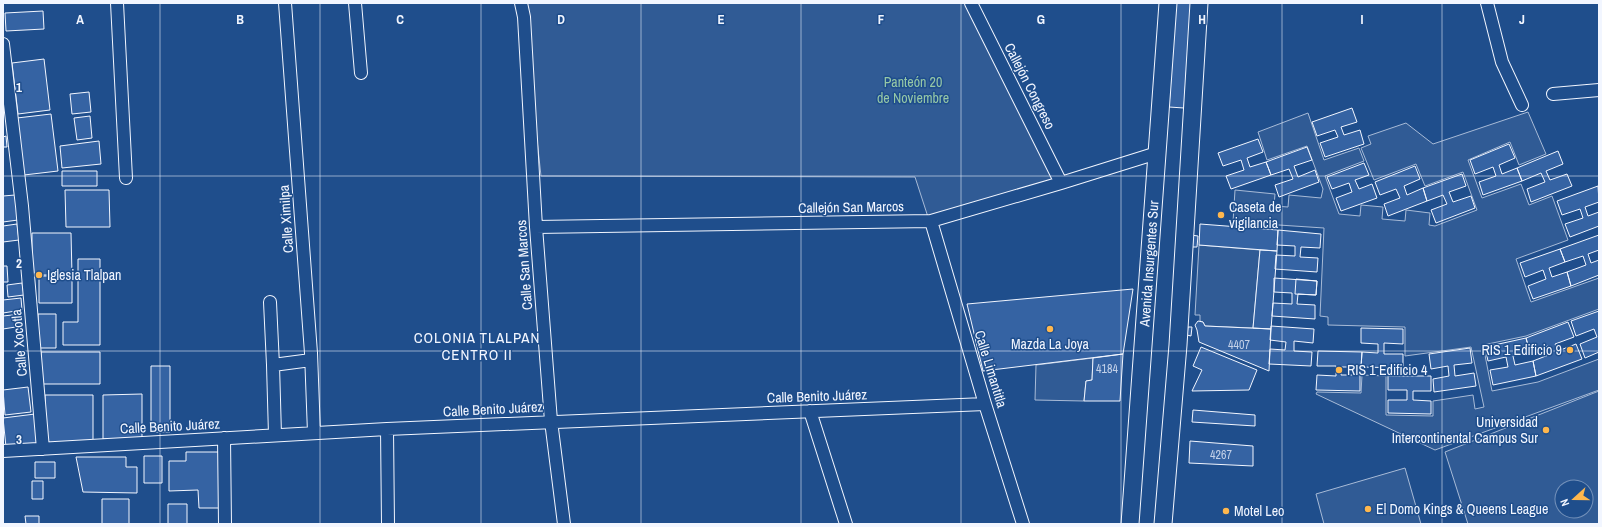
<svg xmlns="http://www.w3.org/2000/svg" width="1602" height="527" viewBox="0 0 1602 527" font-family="'Archivo Narrow',sans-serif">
<rect width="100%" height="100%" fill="#1f4e8c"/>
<path fill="#305b95" stroke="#a8bbd7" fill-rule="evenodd" d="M 522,3 L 967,3 L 1056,180 L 928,217 L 915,177 L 541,176 Z
M 1528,112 L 1546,154 L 1519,165 L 1510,142 L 1468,160 L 1482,198 L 1521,184 L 1529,205 L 1552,196 L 1568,240 L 1516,259 L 1531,302 L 1599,278 L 1599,309 L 1526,336 L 1483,345 L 1492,391 L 1538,382 L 1599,359 L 1599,390 L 1435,450 L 1316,394 L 1317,392 L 1361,393 L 1362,375 L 1386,376 L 1386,415 L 1433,416 L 1433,401 L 1473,395 L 1475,409 L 1484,407 L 1471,347 L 1405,356 L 1405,327 L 1328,325 L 1328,317 L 1320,316 L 1324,228 L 1233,222 L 1235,190 L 1275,194 L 1274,206 L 1288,207 L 1289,195 L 1321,198 L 1323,189 L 1307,146 L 1267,160 L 1258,132 L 1308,113 L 1324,160 L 1359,148 L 1364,161 L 1325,176 L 1339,214 L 1360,216 L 1361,205 L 1383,207 L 1382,219 L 1405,221 L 1406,210 L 1430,213 L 1429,225 L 1435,226 L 1477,210 L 1463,172 L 1425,186 L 1416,164 L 1374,180 L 1361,148 L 1371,144 L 1368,136 L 1406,123 L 1433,144 Z
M 1199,245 L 1260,250 L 1253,328 L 1205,326 L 1203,322 L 1200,321 L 1200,315 L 1195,315 Z
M 1093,358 L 1092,380 L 1086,381 L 1084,401 L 1035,400 L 1036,365 Z
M 1599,391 L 1599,524 L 1468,524 L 1445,452 ZM 1562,487 L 1586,487 L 1586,511 L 1562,511 Z
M 1405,468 L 1421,524 L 1324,524 L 1316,494 Z"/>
<path fill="#3563a3" stroke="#f2f6ff" d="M 1176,3 L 1191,3 L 1184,108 L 1169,107 Z
M 43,11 L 44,29 L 6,31 L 5,13 Z
M 44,59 L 50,110 L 18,114 L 12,63 Z
M 89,92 L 91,112 L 72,114 L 70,94 Z
M 1352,108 L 1357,122 L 1341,127 L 1344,135 L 1360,130 L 1364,144 L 1325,157 L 1320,143 L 1338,137 L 1335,130 L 1317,136 L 1312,122 Z
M 51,114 L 58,171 L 24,175 L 17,118 Z
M 90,116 L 92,138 L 77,140 L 74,118 Z
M 6,136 L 7,147 L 3,147 L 3,137 Z
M 1258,139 L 1263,152 L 1247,158 L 1250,167 L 1266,162 L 1271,175 L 1231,189 L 1226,176 L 1244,170 L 1241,160 L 1223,166 L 1218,153 Z
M 99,141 L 101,164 L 62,168 L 60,146 Z
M 1509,144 L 1515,158 L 1499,165 L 1502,174 L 1517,168 L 1522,181 L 1483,195 L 1479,182 L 1496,176 L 1493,167 L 1475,174 L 1470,160 Z
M 1307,147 L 1312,160 L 1294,166 L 1298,177 L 1315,170 L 1319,182 L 1279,197 L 1275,185 L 1293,179 L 1289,169 L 1271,175 L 1266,162 Z
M 1558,151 L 1563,164 L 1546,171 L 1550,180 L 1567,174 L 1572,186 L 1531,202 L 1527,189 L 1545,182 L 1541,173 L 1522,181 L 1517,168 Z
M 1364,163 L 1369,175 L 1355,180 L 1359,189 L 1372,184 L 1377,198 L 1341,211 L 1336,198 L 1352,192 L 1349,183 L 1332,189 L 1327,177 Z
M 1415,166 L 1420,179 L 1404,186 L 1407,195 L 1423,188 L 1427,201 L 1388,216 L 1384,204 L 1400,198 L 1396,189 L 1380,195 L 1375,182 Z
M 62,171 L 97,171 L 97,186 L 62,186 Z
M 1462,174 L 1466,186 L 1449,192 L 1453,202 L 1471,196 L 1475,208 L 1436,223 L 1431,210 L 1447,204 L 1443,195 L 1427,201 L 1423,188 Z
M 1598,186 L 1599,202 L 1585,207 L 1588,216 L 1599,212 L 1599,226 L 1570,237 L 1565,224 L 1583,218 L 1580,209 L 1562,215 L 1557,201 Z
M 65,190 L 109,190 L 110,227 L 66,227 Z
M 15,195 L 18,220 L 3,222 L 3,196 Z
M 17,224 L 19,240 L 3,242 L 3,226 Z
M 1200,224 L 1278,230 L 1277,251 L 1199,245 Z
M 1278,230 L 1321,234 L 1320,248 L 1301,247 L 1300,257 L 1318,258 L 1317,272 L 1275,269 L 1276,255 L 1295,256 L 1295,246 L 1277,245 Z
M 32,233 L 71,233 L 72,275 L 32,275 Z
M 1191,235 L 1198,236 L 1197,247 L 1191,247 Z
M 1599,235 L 1599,250 L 1588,254 L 1591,263 L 1599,260 L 1599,275 L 1571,286 L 1567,272 L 1586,265 L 1583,256 L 1565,262 L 1560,249 Z
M 1560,249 L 1565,262 L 1549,268 L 1552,277 L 1567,272 L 1571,286 L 1533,299 L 1528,286 L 1546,279 L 1543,270 L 1525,277 L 1520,263 Z
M 1260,250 L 1277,251 L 1271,329 L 1253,328 Z
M 78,259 L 100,259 L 100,345 L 63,345 L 63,322 L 78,322 Z
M 3,266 L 7,266 L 8,282 L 3,282 Z
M 39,276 L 72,276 L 72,303 L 39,303 Z
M 1274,278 L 1317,281 L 1316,295 L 1298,294 L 1297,304 L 1315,305 L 1315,319 L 1272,316 L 1273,303 L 1292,304 L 1292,293 L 1274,292 Z
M 1296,279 L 1317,281 L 1316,295 L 1295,294 Z
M 22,283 L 24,295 L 8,297 L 7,285 Z
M 1133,289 L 1123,354 L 983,371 L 967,304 Z
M 21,298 L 22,310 L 3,313 L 3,300 Z
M 1599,311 L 1599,352 L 1585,358 L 1580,344 L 1597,337 L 1594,329 L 1576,336 L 1571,321 Z
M 21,314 L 22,326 L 3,329 L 3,316 Z
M 38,314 L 56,314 L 56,348 L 38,348 Z
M 1198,321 L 1203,322 L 1205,326 L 1271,329 L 1269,371 L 1199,342 L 1197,330 L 1195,325 Z
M 1568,322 L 1574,337 L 1555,344 L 1558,351 L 1576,344 L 1582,359 L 1536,376 L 1533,361 L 1551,354 L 1548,346 L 1530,353 L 1526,338 Z
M 1271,326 L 1314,329 L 1313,343 L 1294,341 L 1294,351 L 1312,352 L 1311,366 L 1269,364 L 1270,349 L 1285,350 L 1286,342 L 1270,340 Z
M 1188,327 L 1192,327 L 1191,336 L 1187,335 Z
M 1361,328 L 1403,329 L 1403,344 L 1384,343 L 1384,354 L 1403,354 L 1403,368 L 1361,367 L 1362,352 L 1378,353 L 1378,344 L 1361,343 Z
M 1526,338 L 1530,353 L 1513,356 L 1515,365 L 1533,361 L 1536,376 L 1493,385 L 1490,370 L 1508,367 L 1506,357 L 1488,361 L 1485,347 Z
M 1201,347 L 1257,370 L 1249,390 L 1192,391 L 1202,370 L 1193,366 Z
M 1470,348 L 1472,363 L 1454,365 L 1455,376 L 1474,373 L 1476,386 L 1434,392 L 1433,379 L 1449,376 L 1448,366 L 1431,369 L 1429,354 Z
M 1318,351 L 1362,352 L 1361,367 L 1341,367 L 1341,375 L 1360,375 L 1360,391 L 1316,390 L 1317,375 L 1336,376 L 1336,366 L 1317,366 Z
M 41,352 L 100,352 L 100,384 L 42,384 Z
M 1123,354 L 1120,401 L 1084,401 L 1086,381 L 1092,380 L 1093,358 Z
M 151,366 L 170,366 L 170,432 L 151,432 Z
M 1388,376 L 1431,376 L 1431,391 L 1413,391 L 1413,400 L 1431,401 L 1431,414 L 1388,413 L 1388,400 L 1407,400 L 1407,390 L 1388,390 Z
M 28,387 L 31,412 L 5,415 L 3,390 Z
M 142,394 L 142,438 L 103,439 L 103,395 Z
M 45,395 L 93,395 L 93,443 L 46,443 Z
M 1193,410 L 1255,415 L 1255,426 L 1192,422 Z
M 35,414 L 38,443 L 6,447 L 3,418 Z
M 1190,441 L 1253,446 L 1253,466 L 1189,463 Z
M 186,452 L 219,452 L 220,508 L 199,508 L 198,490 L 169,491 L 169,461 L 186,461 Z
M 144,456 L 162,456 L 162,483 L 144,483 Z
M 76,457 L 126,457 L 126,467 L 137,467 L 137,493 L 83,492 Z
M 35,462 L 55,462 L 55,478 L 35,478 Z
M 32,481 L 43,481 L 43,499 L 32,499 Z
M 102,499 L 129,499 L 129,524 L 102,524 Z
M 168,504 L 187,504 L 187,524 L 168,524 Z
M 25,516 L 39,516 L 39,524 L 26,524 Z"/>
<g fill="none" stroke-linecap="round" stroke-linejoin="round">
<g stroke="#f2f6ff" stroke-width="14">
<path id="minor" d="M 117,3 L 126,178
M 285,3 L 311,353 L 314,433
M 355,3 L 361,73
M 521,3 L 524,17 L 536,227 L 551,421 L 564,524
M 971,3 L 1061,183
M 1487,3 L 1502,62 L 1522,105
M 3,44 L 22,206 L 43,449
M 1553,94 L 1599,90
M 931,221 L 985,404 L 1023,524
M 536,227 L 931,221 L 1061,183 L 1157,153
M 270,302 L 273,365
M 810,411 L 846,524
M 387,429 L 388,524
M 275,435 L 273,365 L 311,360
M 224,438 L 225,524
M 3,451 L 387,429 L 985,404"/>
</g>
<g stroke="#f2f6ff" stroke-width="19">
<g id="secondary">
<path id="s1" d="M 1130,524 L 1168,3"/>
<path d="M 1163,524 L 1178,345 L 1199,3"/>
</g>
</g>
<use href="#minor" stroke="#1f4e8c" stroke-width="12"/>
<use href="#secondary" stroke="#1f4e8c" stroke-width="17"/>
</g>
<path fill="none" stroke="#f2f6ff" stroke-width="1" stroke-opacity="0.55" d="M 160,3 L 160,524M 320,3 L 320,524M 481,3 L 481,524M 641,3 L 641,524M 801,3 L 801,524M 961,3 L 961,524M 1121,3 L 1121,524M 1282,3 L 1282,524M 1442,3 L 1442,524M 3,176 L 1599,176M 3,351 L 1599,351"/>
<g fill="#ffb74d" stroke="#1f4e8c" stroke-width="1.5">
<circle cx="1221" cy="215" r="4"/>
<circle cx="39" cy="275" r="4"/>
<circle cx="1050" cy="329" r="4"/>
<circle cx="1570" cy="350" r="4"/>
<circle cx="1339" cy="370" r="4"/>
<circle cx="1546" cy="430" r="4"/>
<circle cx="1368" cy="509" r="4"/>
<circle cx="1226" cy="511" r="4"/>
</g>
<g text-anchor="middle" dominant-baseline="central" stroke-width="3" stroke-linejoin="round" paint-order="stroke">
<g font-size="12" fill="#c3d1e8">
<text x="1239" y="345">4407</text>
<text x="1107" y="369">4184</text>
<text x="1221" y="455">4267</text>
</g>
<g font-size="14" fill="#97c8a6" stroke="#1f4e8c">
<text x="913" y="82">Panteón 20<tspan x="913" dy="16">de Noviembre</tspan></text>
</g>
<g font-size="14" fill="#f2f6ff" stroke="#1f4e8c">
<text transform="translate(1030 86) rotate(63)">Callejón Congreso</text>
<text transform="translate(851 207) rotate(-1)">Callejón San Marcos</text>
<text transform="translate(286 219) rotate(-94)">Calle Ximilpa</text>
<text stroke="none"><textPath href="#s1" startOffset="261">Avenida Insurgentes Sur</textPath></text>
<text transform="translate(524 265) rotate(-94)">Calle San Marcos</text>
<text transform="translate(19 343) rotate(-95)">Calle Xocotla</text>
<text transform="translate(991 369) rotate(73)">Calle Limantitla</text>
<text transform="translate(817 396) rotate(-2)">Calle Benito Juárez</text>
<text transform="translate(493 409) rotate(-3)">Calle Benito Juárez</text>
<text transform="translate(170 426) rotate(-3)">Calle Benito Juárez</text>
</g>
<g font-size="14" fill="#f2f6ff" stroke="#1f4e8c" text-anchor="start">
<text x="1229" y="207">Caseta de<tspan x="1229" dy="16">vigilancia</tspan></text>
<text x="47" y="275">Iglesia Tlalpan</text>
<text x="1050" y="344" text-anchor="middle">Mazda La Joya</text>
<text x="1562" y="350" text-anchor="end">RIS 1 Edificio 9</text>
<text x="1347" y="370">RIS 1 Edificio 4</text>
<text x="1538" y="422" text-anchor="end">Universidad<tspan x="1538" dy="16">Intercontinental Campus Sur</tspan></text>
<text x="1376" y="509">El Domo Kings &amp; Queens League</text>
<text x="1234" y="511">Motel Leo</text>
</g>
<g font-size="15" letter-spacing="1" fill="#f2f6ff" stroke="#1f4e8c">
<text x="477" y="337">COLONIA TLALPAN<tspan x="477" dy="17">CENTRO II</tspan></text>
</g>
</g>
<g font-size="13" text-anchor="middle" font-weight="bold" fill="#f2f6ff" stroke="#1f4e8c" stroke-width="3" stroke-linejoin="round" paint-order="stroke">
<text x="80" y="24">A</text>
<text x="240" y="24">B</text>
<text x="400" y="24">C</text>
<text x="561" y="24">D</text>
<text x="721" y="24">E</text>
<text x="881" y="24">F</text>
<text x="1041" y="24">G</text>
<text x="1202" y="24">H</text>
<text x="1362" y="24">I</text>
<text x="1522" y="24">J</text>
<text x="19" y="92">1</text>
<text x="19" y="268">2</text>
<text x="19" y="444">3</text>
</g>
<rect width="1602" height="527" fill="none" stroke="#f2f6ff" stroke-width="8"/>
<g transform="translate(1574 499) rotate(249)"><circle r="19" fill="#1f4e8c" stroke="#7391ba"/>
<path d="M0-3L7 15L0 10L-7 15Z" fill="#ffb74d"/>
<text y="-6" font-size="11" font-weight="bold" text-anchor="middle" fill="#f2f6ff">N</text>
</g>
</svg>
